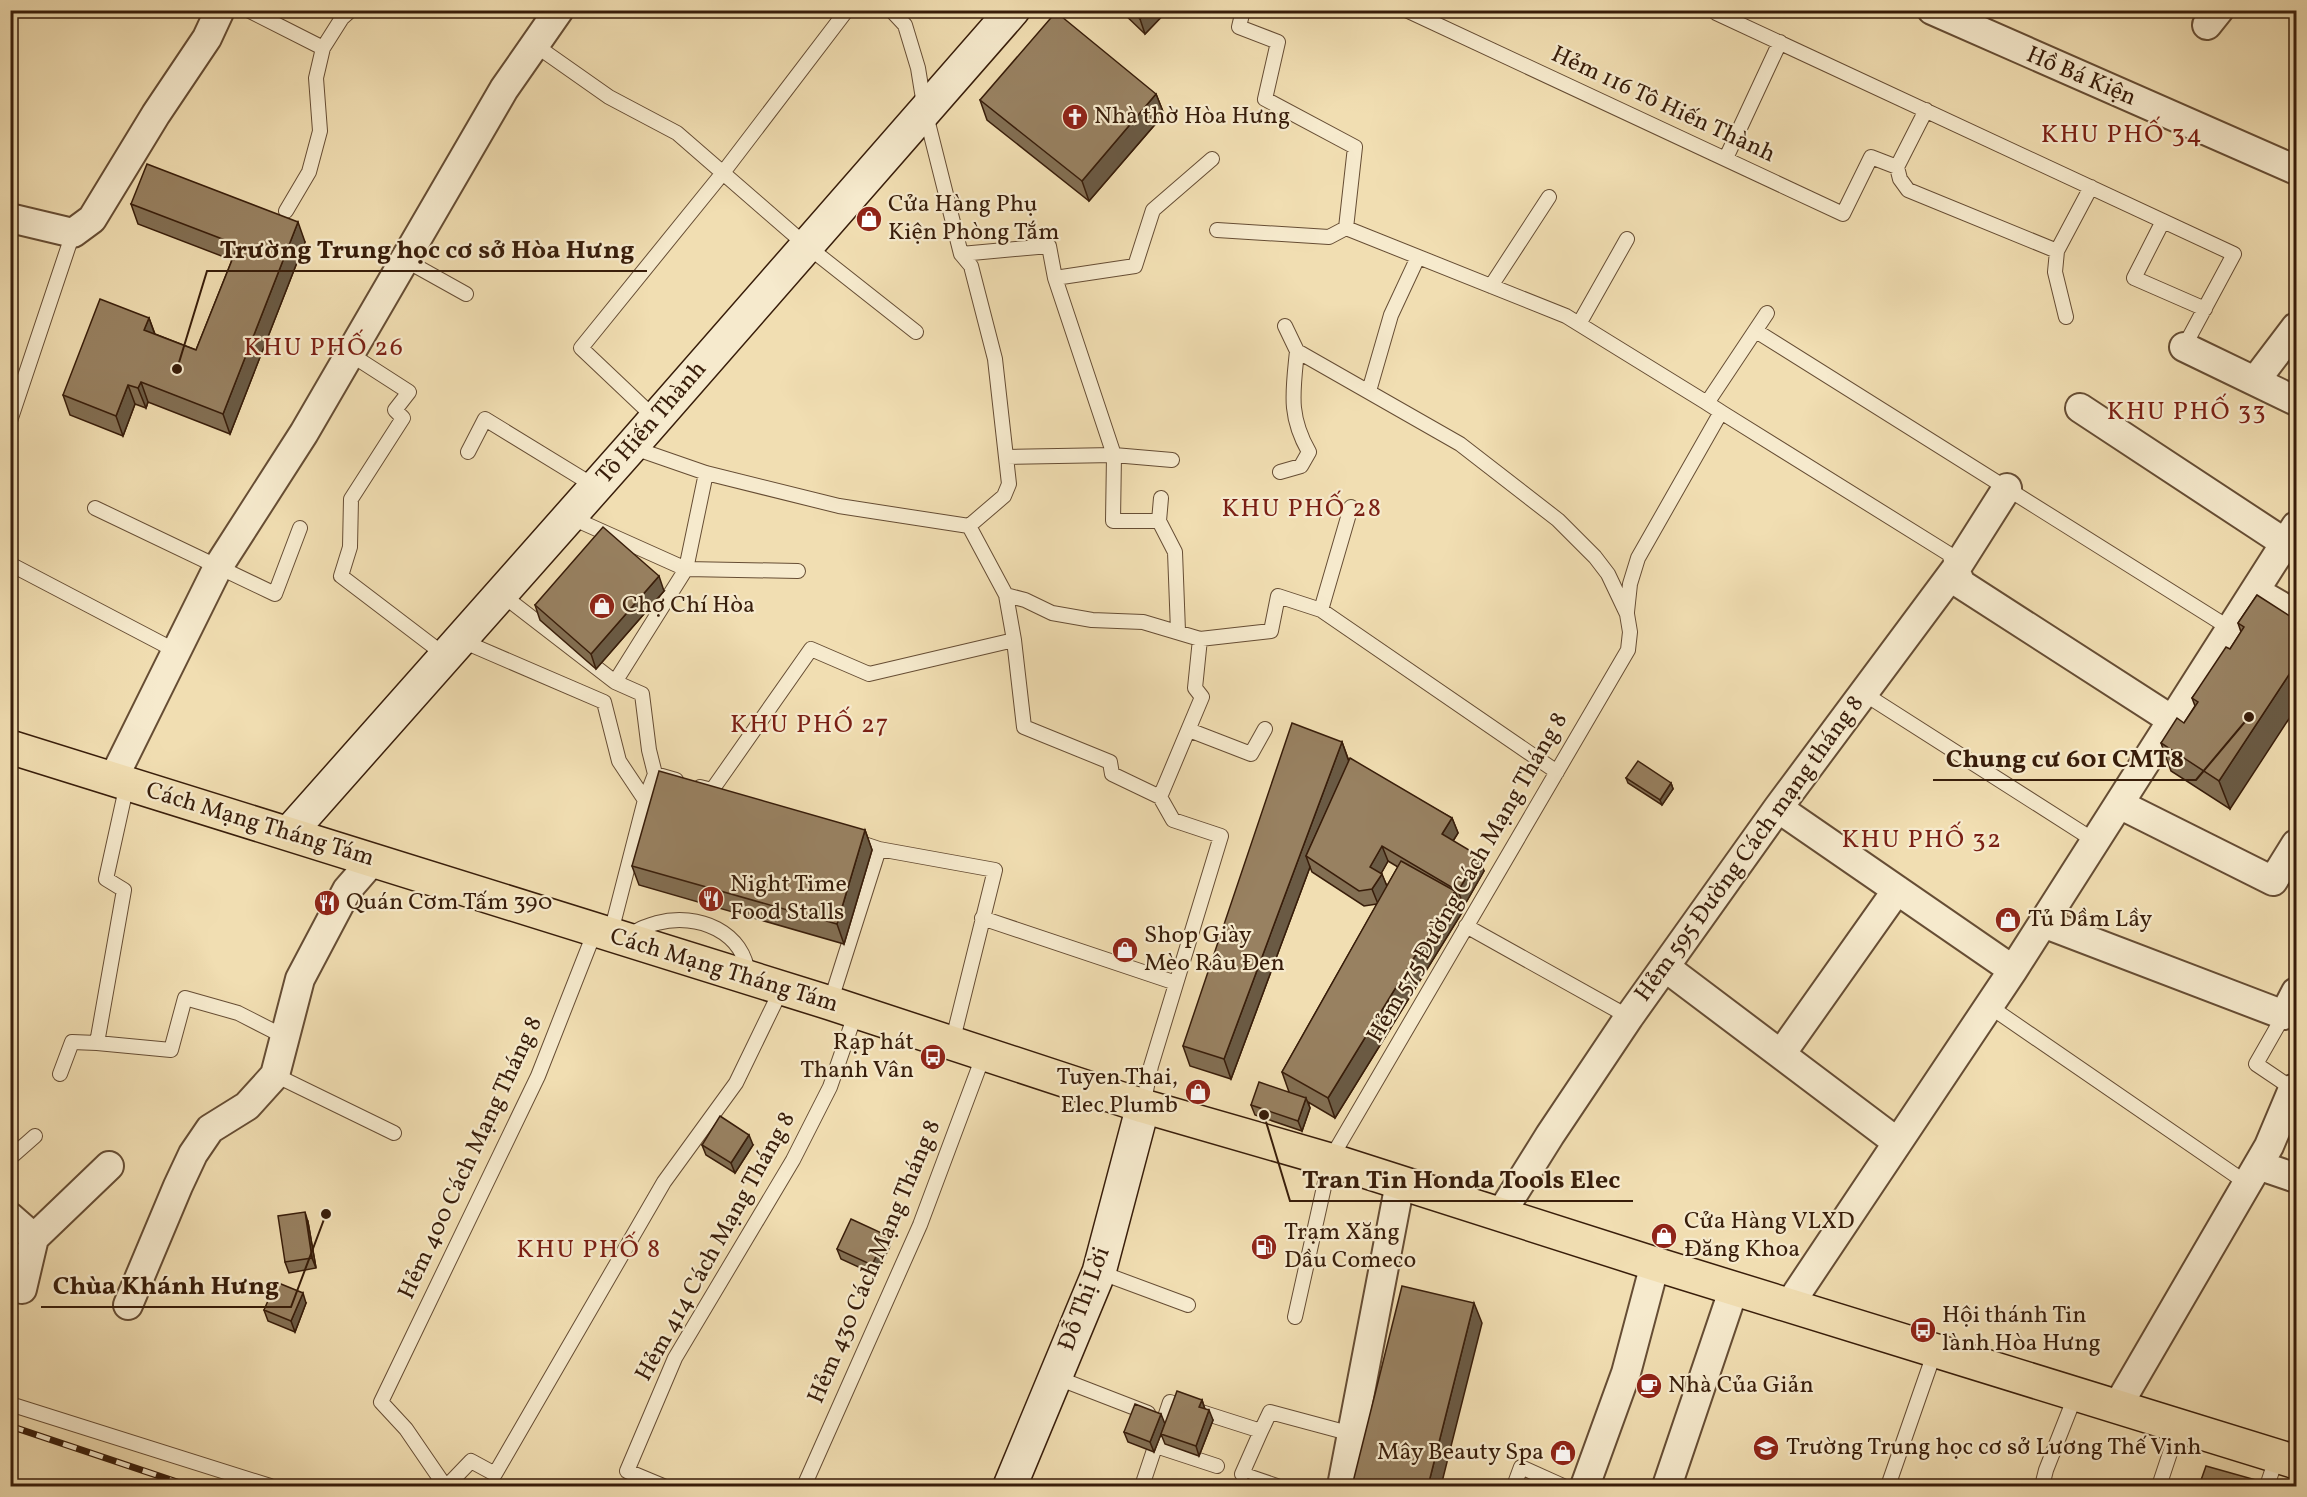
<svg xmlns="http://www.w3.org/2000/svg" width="2307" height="1497" viewBox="0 0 2307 1497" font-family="Vollkorn,serif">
<rect width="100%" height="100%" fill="#f1deb2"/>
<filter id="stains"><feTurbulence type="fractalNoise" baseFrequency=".00333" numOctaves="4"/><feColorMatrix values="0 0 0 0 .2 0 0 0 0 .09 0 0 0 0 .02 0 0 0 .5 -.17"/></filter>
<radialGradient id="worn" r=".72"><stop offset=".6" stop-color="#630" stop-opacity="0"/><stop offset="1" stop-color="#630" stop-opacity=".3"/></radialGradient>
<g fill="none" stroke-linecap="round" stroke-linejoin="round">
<g stroke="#664d34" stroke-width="16">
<path id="lane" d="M 248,10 L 323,48 L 316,78 L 320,131 L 309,172 L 286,211
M 891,10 L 905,25 L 918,68 L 925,111 L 961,254 L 971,266 L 995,359 L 1009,484 L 1004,496 L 969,526
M 1243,10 L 1239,27 L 1278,42 L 1265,99 L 1355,147 L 1346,228
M 1406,10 L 1843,214 L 1871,157 L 1897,167 L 1926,110
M 1716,13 L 2234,254 L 2184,347
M 535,45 L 609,97 L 677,133 L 807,246 L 916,332
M 323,48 L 342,18 L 351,10
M 1726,158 L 1780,42
M 1897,167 L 1900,179 L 1908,190 L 2057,251
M 2163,221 L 2134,278 L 2205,309
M 1217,230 L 1329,237 L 1346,228 L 1566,316 L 1707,403
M 961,254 L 1049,246 L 1055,278 L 1135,266 L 1153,210 L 1212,159
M 405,260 L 466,294
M 1055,278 L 1114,455 L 1113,521 L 1159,521
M 1491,286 L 1549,197
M 2066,317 L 2055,272 L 2057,251 L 2091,187
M 1579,324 L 1627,239
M 1285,326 L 1297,351 L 1460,444 L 1558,520 L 1595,557 L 1608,574 L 1627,614 L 1630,632 L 1628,650 L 1330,1160 L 1295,1317
M 1756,331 L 2231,629
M 350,354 L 409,392 L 395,410 L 403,418 L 351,499 L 350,547 L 341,576 L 446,656
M 1369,391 L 1391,315 L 1418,257
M 1721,412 L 1949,554 L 1955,570
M 656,419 L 581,348 L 722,174 L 847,10
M 10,421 L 73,233
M 631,447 L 706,473 L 839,506 L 969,526 L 1006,595 L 1025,600 L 1052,613 L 1092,620 L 1143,622 L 1200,639 L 1271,631 L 1278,596 L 1321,610 L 1557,772
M 468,452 L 485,419 L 596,487
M 1007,457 L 1114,455 L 1172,460
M 1280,472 L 1301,466 L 1309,452 C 1288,415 1293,392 1297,351
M 1161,498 L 1159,521 L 1175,552 L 1178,631
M 95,508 L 275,594 L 300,528
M 570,517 L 686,569 L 798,571
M 10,564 L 176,651
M 501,594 L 615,682
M 1006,595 L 1014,640 L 1024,727 L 1110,762 L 1112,774 L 1160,797 L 1173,820 L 1221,836 L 1151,1066 L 1143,1106
M 1321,610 L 1351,507
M 1627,612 L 1630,584 L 1638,558 L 1721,412 L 1707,403 L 1767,313
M 460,640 L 604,702 L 619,761 L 645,800
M 1863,693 L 2095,841
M 1189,730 L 1251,754 L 1265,729
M 655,774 L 649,750 L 642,694 L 615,682 L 686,569 L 706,473
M 700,787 L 712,790 L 811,649 L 869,674 L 1014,640
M 1160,797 L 1202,697 L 1195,688 L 1200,639
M 855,841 L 879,849 L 995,870 L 952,1043
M 982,918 L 1176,983
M 1466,926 L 1629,1017
M 610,936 L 645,800 L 655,774 L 676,780
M 629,938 C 636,929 647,926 657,923 C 698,912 745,932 748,976
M 830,1003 L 879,849
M 1989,1006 L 2248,1184
M 2284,1015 L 2256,1064 L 2293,1089
M 97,1043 L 124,890 L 106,879 L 127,784
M 60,1074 L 72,1042 L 97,1043 L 171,1050 L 185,998 L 238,1013 L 285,1037
M 275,1075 L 394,1133
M 10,1158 L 35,1136
M 1099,1272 L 1188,1305
M 1055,1377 L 1148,1413
M 10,1404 L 270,1486
M 1261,1431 L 1242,1474 L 1277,1486
M 1156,1446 L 1217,1466
M 445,1486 L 406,1429 L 381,1402 L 538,1076 L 595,931
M 447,1486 L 471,1461 L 495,1474 L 664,1182 L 736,1083 L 782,988
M 663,1486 L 627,1471 L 675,1358 L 793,1160 L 830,1087 L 856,1012
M 804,1486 L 920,1225 L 984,1054
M 1142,1486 L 1170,1402 L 1261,1431 L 1270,1412 L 1352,1434
M 1514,1486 L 1521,1467 L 1563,1486
M 1888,1486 L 1935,1351
M 2042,1486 L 2046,1470 L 2076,1394
M 2159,1486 L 2179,1426
M 2267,1486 L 2277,1456"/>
</g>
<g stroke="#664d34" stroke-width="32">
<path id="street" d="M 1932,10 L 2296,170
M 2207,25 L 2219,10
M 10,218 L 73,233 L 92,219 L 156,114 L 207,38 L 220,10
M 2184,347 L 2296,401
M 2255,381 L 2296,327
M 2080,408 L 2285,543
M 1955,570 L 1961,584 L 2172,720
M 2255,591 L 2296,615
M 113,779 L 218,567 L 304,433 L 504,89 L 559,10
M 2119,804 L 2273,881 L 2296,844
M 1778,808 L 2013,970
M 2043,923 L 2284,1015 L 2296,992
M 1665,967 L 1897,1142
M 1781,1054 L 1897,890
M 2258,1165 L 2296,1178
M 1500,1215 L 1550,1135 L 1629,1017 L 1778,808 L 1955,570 L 2007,488
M 10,1217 L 34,1238
M 22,1289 L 34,1238 L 109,1166
M 128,1305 L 178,1186 L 193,1154 L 210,1129 L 247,1106 L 275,1075 L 300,979 L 347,890 L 373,860
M 1789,1305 L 2013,970 L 2296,526
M 2117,1407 L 2269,1146 L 2293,1089
M 1342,1486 L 1400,1183
M 1585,1486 L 1626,1373 L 1655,1264
M 1667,1486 L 1734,1288"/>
</g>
<g stroke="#381d0a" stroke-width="36">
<path id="secondary" d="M 289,833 L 631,447 L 1013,10
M 1010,1486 L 1099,1272 L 1143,1106"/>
</g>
<g stroke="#381d0a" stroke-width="36">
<path id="primary" d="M 10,747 L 830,1003 L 1143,1106 L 1330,1160 L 1655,1264 L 2296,1462"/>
</g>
<use href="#lane" stroke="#f6eacd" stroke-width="14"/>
<use href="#street" stroke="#f6eacd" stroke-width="28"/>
<use href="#secondary" stroke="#f6eacd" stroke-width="33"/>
<use href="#primary" stroke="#f1deb2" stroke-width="33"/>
<g stroke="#381d0a" stroke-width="7">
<path id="rail" d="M 10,1426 L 189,1486"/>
</g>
<use href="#rail" stroke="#f6eacd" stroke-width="4.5" stroke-dasharray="14" stroke-linecap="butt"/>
</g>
<path fill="#836f53" stroke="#381d0a" stroke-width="1.5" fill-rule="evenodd" d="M 1120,10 L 1168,10 L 1145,34 Z
M 1156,94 L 1164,114 L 1089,201 L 987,120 L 980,100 Z
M 131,204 L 305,242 L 230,434 L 148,402 L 146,408 L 135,404 L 123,436 L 70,415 L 63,395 L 149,318 L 155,334 L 196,350 L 232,260 L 138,224 Z
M 664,591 L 596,669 L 540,620 L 535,605 Z
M 2257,595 L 2230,809 L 2171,771 L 2161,743 L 2184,723 L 2195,706 L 2192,698 L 2230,649 L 2241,632 L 2238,623 Z
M 1342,742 L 1349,761 L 1452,818 L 1458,833 L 1453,841 L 1484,871 L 1464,906 L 1460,903 L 1463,911 L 1335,1118 L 1308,1102 L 1310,1108 L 1302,1131 L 1255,1115 L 1251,1105 L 1289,1092 L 1282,1072 L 1377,904 L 1364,906 L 1312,872 L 1310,867 L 1231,1079 L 1190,1066 L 1183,1046 ZM 1388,861 L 1398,867 L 1387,886 L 1381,873 Z
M 1626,778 L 1671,783 L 1673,789 L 1662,805 L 1628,783 Z
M 865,830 L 872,850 L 844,944 L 639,885 L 632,866 Z
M 702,1145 L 753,1145 L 735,1173 L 706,1155 Z
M 308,1222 L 316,1268 L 289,1273 L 285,1262 Z
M 886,1235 L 890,1246 L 876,1275 L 841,1259 L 837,1249 Z
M 306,1303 L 295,1332 L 268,1321 L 264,1310 Z
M 1202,1400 L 1205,1409 L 1213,1420 L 1199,1456 L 1165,1444 L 1161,1434 L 1154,1452 L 1128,1442 L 1124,1432 L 1165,1424 Z"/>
<path fill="#6a5a44" stroke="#381d0a" stroke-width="1.5" d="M 1148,10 L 1168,10 L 1145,34 L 1140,19 Z
M 1156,94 L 1164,114 L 1089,201 L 1082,181 Z
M 298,222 L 305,242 L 230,434 L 223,414 Z
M 149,318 L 156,338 L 144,330 Z
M 141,382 L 148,402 L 146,408 L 138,388 Z
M 128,385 L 135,404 L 123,436 L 116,416 Z
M 659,576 L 664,591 L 596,669 L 591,654 Z
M 2296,664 L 2296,708 L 2230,809 L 2219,781 Z
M 1342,742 L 1349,762 L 1306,856 L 1310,867 L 1231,1079 L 1224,1059 Z
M 1671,783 L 1673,789 L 1662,805 L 1660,800 Z
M 1452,818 L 1458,833 L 1448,849 L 1442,834 Z
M 865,830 L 872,850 L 844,944 L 837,924 Z
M 1382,846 L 1388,861 L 1376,883 L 1370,867 Z
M 1479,856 L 1484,871 L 1464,906 L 1458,891 Z
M 1382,874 L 1388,889 L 1378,904 L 1372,889 Z
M 1455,891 L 1463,911 L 1335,1118 L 1328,1098 Z
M 1306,1098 L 1310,1108 L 1302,1131 L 1298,1121 Z
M 749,1135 L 753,1145 L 735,1173 L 731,1163 Z
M 305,1212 L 308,1222 L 316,1268 L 312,1258 Z
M 886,1235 L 890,1246 L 876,1275 L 872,1265 Z
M 303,1293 L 306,1303 L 295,1332 L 291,1321 Z
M 1474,1303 L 1482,1323 L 1441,1486 L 1428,1486 Z
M 1202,1400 L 1205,1410 L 1199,1407 Z
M 1209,1410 L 1213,1420 L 1199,1456 L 1196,1446 Z
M 1161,1414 L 1165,1424 L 1154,1452 L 1150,1442 Z"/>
<path fill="#988161" stroke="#381d0a" stroke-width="1.5" d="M 1131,10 L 1148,10 L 1140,19 Z
M 1056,12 L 1156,94 L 1082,181 L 980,100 Z
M 147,164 L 298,222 L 223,414 L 141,382 L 138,388 L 128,385 L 116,416 L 63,395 L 100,299 L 149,318 L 144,330 L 196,350 L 238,245 L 131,204 Z
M 603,527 L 659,576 L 591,654 L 535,605 Z
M 2257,595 L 2296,620 L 2296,664 L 2219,781 L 2161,743 L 2177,718 L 2184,723 L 2198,702 L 2192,698 L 2226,647 L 2230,649 L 2244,627 L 2238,623 Z
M 1292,723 L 1342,742 L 1224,1059 L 1183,1046 Z
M 1350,758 L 1452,818 L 1442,834 L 1479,856 L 1458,891 L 1382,846 L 1370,867 L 1382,874 L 1372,889 L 1359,891 L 1306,856 Z
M 1638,761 L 1671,783 L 1660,800 L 1626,778 Z
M 659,771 L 865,830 L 837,924 L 632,866 Z
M 1401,861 L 1455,891 L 1328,1098 L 1282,1072 Z
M 1259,1082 L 1306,1098 L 1298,1121 L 1251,1105 Z
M 720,1116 L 749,1135 L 731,1163 L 702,1145 Z
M 305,1212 L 312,1258 L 285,1262 L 278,1216 Z
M 851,1219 L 886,1235 L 872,1265 L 837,1249 Z
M 276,1282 L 303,1293 L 291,1321 L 264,1310 Z
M 1402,1286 L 1474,1303 L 1428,1486 L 1352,1486 Z
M 1177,1391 L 1202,1400 L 1199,1407 L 1209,1410 L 1196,1446 L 1161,1434 Z
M 1135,1404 L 1161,1414 L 1150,1442 L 1124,1432 Z
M 2206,1466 L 2256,1480 L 2255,1486 L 2211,1486 L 2200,1483 Z
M 1248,1479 L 1265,1485 L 1264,1486 L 1245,1486 Z"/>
<defs>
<g id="church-disc" transform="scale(1.35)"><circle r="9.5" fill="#8f2418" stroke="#f6eacd"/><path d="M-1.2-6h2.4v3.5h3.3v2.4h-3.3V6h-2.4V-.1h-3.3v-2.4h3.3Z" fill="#fff"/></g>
<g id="shop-disc" transform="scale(1.35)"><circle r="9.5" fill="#8f2418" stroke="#f6eacd"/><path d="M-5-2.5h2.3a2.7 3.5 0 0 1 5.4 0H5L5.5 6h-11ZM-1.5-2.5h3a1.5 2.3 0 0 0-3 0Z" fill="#fff"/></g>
<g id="restaurant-disc" transform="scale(1.35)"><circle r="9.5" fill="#8f2418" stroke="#f6eacd"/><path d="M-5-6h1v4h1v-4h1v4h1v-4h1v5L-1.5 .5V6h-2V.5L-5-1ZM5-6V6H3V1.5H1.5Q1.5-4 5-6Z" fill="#fff"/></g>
<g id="bus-disc" transform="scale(1.35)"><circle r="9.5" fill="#8f2418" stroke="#f6eacd"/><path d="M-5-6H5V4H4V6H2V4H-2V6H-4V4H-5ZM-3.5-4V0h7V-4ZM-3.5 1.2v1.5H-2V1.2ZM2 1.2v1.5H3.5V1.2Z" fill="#fff"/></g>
<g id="fuel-disc" transform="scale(1.35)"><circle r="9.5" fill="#8f2418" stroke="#f6eacd"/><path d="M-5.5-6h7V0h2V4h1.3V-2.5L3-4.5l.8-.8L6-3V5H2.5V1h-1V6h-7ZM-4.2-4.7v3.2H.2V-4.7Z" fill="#fff"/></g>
<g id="cafe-disc" transform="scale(1.35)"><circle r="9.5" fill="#8f2418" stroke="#f6eacd"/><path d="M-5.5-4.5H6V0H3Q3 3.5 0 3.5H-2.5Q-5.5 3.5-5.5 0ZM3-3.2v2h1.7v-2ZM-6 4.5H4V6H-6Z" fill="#fff"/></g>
<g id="school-disc" transform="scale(1.35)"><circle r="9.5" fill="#8f2418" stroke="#f6eacd"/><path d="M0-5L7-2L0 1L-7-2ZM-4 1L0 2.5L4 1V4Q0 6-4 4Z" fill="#fff"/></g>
</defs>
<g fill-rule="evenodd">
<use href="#church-disc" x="1075" y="117"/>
<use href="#shop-disc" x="869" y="219"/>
<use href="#shop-disc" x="602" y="606"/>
<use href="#restaurant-disc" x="711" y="899"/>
<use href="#restaurant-disc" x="327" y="903"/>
<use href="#shop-disc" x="2008" y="920"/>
<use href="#shop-disc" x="1125" y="950"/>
<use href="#bus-disc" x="933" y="1057"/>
<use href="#shop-disc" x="1198" y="1092"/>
<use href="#shop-disc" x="1664" y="1236"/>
<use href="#fuel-disc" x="1264" y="1247"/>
<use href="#bus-disc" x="1923" y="1330"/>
<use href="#cafe-disc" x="1649" y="1386"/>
<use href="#school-disc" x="1766" y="1448"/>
<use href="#shop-disc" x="1563" y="1453"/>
</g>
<g text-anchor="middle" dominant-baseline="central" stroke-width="4.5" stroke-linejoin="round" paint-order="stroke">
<g font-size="24" fill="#381d0a" stroke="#f6eacd">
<text transform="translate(2081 77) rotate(23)">Hồ Bá Kiện</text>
<text transform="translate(1663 105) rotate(25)">Hẻm 116 Tô Hiến Thành</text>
<text transform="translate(652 423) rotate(-49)">Tô Hiến Thành</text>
<text transform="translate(260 825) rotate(17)">Cách Mạng Tháng Tám</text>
<text transform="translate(1750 849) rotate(-54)">Hẻm 595 Đường Cách mạng tháng 8</text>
<text transform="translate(1468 878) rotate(-60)">Hẻm 575 Đường Cách Mạng Tháng 8</text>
<text transform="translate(724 971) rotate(17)">Cách Mạng Tháng Tám</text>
<text transform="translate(471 1158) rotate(-65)">Hẻm 400 Cách Mạng Tháng 8</text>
<text transform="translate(716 1247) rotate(-61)">Hẻm 414 Cách Mạng Tháng 8</text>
<text transform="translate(875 1262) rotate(-67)">Hẻm 430 Cách Mạng Tháng 8</text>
<text transform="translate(1085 1299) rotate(-70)">Đỗ Thị Lời</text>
</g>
<g font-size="24" fill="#381d0a" stroke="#f6eacd" text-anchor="start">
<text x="1094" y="117">Nhà thờ Hòa Hưng</text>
<text x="888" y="205">Cửa Hàng Phụ<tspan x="888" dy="28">Kiện Phòng Tắm</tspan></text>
<text x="622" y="606">Chợ Chí Hòa</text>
<text x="730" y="885">Night Time<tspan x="730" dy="28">Food Stalls</tspan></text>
<text x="346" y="903">Quán Cơm Tấm 390</text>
<text x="2028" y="920">Tủ Dầm Lầy</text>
<text x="1144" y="936">Shop Giày<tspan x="1144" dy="28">Mèo Râu Đen</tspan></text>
<text x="914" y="1043" text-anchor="end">Rạp hát<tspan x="914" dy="28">Thanh Vân</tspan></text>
<text x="1178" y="1078" text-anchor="end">Tuyen Thai,<tspan x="1178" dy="28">Elec Plumb</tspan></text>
<text x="1684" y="1222">Cửa Hàng VLXD<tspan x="1684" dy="28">Đăng Khoa</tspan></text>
<text x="1284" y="1233">Trạm Xăng<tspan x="1284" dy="28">Dầu Comeco</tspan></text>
<text x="1942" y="1316">Hội thánh Tin<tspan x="1942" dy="28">lành Hòa Hưng</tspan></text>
<text x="1668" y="1386">Nhà Của Giản</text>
<text x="1786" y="1448">Trường Trung học cơ sở Lương Thế Vinh</text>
<text x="1544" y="1453" text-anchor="end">Mây Beauty Spa</text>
</g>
<g font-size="26" letter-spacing="1.5" fill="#7a1f14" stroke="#f6eacd">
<text x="2122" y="135">KHU PHỐ 34</text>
<text x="324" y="348">KHU PHỐ 26</text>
<text x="2187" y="412">KHU PHỐ 33</text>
<text x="1302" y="509">KHU PHỐ 28</text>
<text x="810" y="725">KHU PHỐ 27</text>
<text x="1922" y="840">KHU PHỐ 32</text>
<text x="589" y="1250">KHU PHỐ 8</text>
</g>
</g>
<path fill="none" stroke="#381d0a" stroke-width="2" d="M177 369L207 271H647M2249 717L2196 780H1933M1264 1115L1290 1201H1633M326 1214L291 1307H41"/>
<g fill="#381d0a" stroke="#f6eacd" stroke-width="2">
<circle cx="177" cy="369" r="6"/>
<circle cx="2249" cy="717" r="6"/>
<circle cx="1264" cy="1115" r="6"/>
<circle cx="326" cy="1214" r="6"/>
</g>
<g font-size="26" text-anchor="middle" font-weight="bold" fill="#381d0a" stroke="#f6eacd" stroke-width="4.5" stroke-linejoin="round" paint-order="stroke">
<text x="427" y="258">Trường Trung học cơ sở Hòa Hưng</text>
<text x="2065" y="767">Chung cư 601 CMT8</text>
<text x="1461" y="1188">Tran Tin Honda Tools Elec</text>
<text x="166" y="1294">Chùa Khánh Hưng</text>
</g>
<rect width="2307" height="1497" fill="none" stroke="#f1deb2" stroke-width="36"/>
<rect x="12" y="12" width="2283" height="1473" fill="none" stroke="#381d0a" stroke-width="3"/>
<rect x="18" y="18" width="2271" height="1461" fill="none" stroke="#381d0a" stroke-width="1.5"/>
<rect width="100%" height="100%" filter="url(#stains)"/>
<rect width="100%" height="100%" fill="url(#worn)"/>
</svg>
